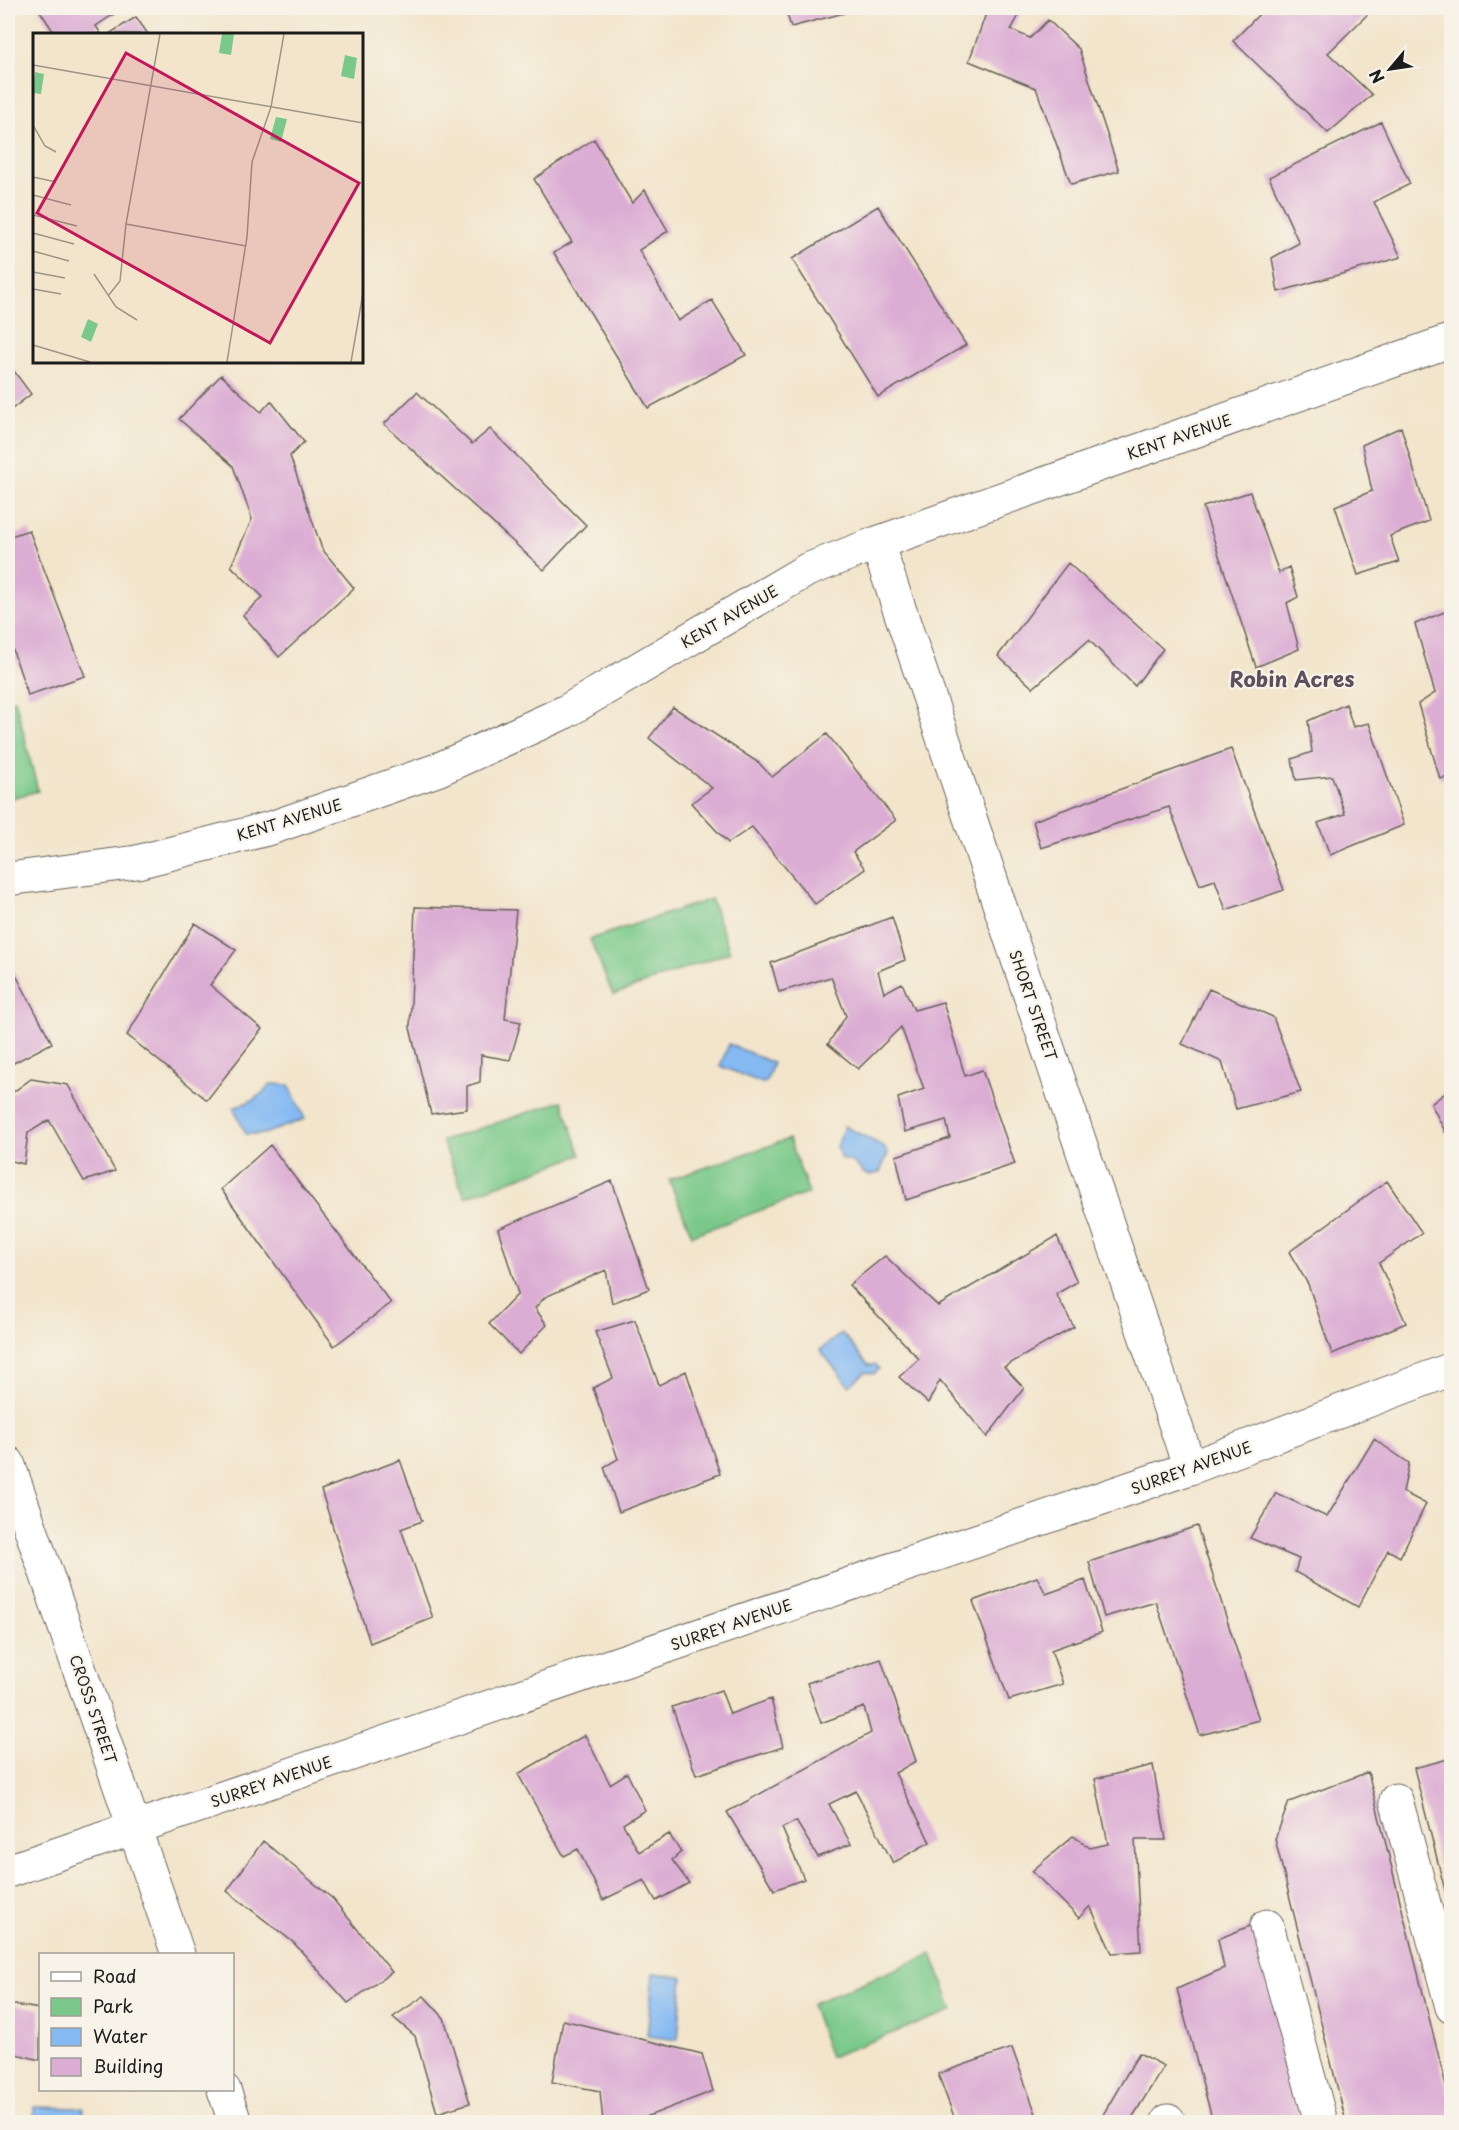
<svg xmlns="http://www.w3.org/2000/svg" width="1459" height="2130" viewBox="0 0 1459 2130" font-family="'Playpen Sans',sans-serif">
<rect width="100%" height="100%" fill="#f7f3e8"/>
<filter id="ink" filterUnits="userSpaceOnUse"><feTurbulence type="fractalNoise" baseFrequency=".0167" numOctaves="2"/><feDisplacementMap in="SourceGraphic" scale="12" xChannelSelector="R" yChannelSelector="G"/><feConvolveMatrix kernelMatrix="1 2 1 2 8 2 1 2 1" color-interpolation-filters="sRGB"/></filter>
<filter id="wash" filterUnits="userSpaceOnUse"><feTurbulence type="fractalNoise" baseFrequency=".008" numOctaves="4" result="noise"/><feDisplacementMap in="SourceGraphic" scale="24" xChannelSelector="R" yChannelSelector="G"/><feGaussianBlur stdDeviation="1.35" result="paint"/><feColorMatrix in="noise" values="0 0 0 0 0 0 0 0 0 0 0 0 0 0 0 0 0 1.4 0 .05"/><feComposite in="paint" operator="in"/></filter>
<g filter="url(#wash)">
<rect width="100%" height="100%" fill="#f2e5cc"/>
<path fill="#7ac98a" stroke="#4b7253" stroke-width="1.5" d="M 15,699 L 38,791 L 8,799 L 8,701 Z
M 711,899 L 730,952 L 613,995 L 590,939 Z
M 562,1101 L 581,1155 L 465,1197 L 442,1141 Z
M 789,1139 L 809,1193 L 692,1235 L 669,1180 Z
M 932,1954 L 953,2010 L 830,2057 L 811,2004 Z"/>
<path fill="#84b9f2" stroke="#506a87" stroke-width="1.5" d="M 729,1044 L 773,1063 L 766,1082 L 762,1083 L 720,1066 Z
M 271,1084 L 289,1085 L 305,1119 L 264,1134 L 246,1134 L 233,1108 C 250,1102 260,1098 271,1084 Z
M 844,1126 L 883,1146 L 888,1153 L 880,1172 C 864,1179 865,1173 855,1164 C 852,1161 846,1160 841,1159 L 837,1147 Z
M 842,1333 L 868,1365 L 876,1365 L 879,1369 L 874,1374 L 866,1372 L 849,1386 L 820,1350 Z
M 653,1973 L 683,1977 L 678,2040 L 647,2036 Z
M 34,2107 L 83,2108 L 84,2122 L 34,2122 Z"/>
<g id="blocks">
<path fill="#dcadd4" d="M 38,8 L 123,8 L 96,26 L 101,34 L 55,34 Z
M 785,8 L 842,8 L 844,13 L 791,27 Z
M 988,8 L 1023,8 L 1011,30 L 1030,38 L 1048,20 L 1079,49 L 1119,171 L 1071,184 L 1036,88 L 969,61 Z
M 1265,8 L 1374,8 L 1328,53 L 1372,95 L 1328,133 L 1233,41 Z
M 136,17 L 148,34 L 109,34 Z
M 1381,122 L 1410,184 L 1374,202 L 1401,257 L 1278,292 L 1272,258 L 1299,243 L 1269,177 Z
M 594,139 L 632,203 L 645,190 L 668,231 L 639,250 L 678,321 L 712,300 L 746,355 L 648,408 L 554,253 L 572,242 L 534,179 Z
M 878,206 L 966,345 L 878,397 L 792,259 Z
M 8,363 L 31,394 L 8,412 Z
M 221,375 L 261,412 L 271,401 L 304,442 L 290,456 L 322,549 L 354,588 L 279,657 L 243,615 L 263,597 L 231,566 L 252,519 L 233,466 L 179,419 Z
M 417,392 L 472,444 L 490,429 L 586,525 L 544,570 L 384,424 Z
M 1401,427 L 1429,521 L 1390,536 L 1399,562 L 1358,575 L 1335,506 L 1372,491 L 1362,445 Z
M 1250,492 L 1279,573 L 1289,567 L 1298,597 L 1287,603 L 1299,649 L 1256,667 L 1203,507 Z
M 29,530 L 85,676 L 28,695 L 8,636 L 8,537 Z
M 1068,563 L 1163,649 L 1135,686 L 1089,640 L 1033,688 L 998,656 Z
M 1447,611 L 1452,625 L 1452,776 L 1440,779 L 1418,704 L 1435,693 L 1415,624 Z
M 1346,704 L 1353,727 L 1369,723 L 1404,825 L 1330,855 L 1318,823 L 1345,814 L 1332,776 L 1296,780 L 1292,759 L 1312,752 L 1308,721 Z
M 673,707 L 759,763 L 772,777 L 827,734 L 896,820 L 853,852 L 865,869 L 815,904 L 752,827 L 728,843 L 691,803 L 712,788 L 649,738 Z
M 1231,749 L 1284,890 L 1226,910 L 1215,880 L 1200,885 L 1169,807 L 1041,848 L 1033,821 Z
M 415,907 L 516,910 L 505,1019 L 521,1022 L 510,1060 L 481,1055 L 480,1082 L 467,1086 L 467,1109 L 431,1114 L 410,1028 Z
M 892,917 L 905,960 L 878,971 L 884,993 L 902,983 L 914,1010 L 943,1002 L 965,1076 L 982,1070 L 1015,1164 L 906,1200 L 896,1156 L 950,1138 L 946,1120 L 905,1132 L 898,1098 L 924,1089 L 901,1027 L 858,1069 L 828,1044 L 846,1016 L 831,977 L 779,992 L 771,963 Z
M 195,923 L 236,950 L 210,985 L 262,1029 L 207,1100 L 127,1035 Z
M 8,960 L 52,1043 L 8,1066 Z
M 1209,989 L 1273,1017 L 1301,1092 L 1236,1109 L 1222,1062 L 1182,1044 Z
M 31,1079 L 68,1085 L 115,1171 L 84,1181 L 49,1120 L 28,1133 L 24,1164 L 8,1160 L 8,1096 Z
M 1452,1088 L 1452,1131 L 1446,1133 L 1431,1104 Z
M 270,1145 L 391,1303 L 334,1346 L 221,1189 Z
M 612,1181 L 649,1289 L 612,1303 L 606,1270 L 545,1297 L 535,1308 L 547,1325 L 519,1354 L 489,1324 L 518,1294 L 498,1229 Z
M 1387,1181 L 1422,1233 L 1379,1263 L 1406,1323 L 1332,1354 L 1308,1284 L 1289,1252 Z
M 1057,1236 L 1077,1282 L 1056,1294 L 1074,1327 L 1004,1367 L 1024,1388 L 987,1437 L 940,1380 L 928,1403 L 899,1377 L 919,1359 L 849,1285 L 885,1256 L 938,1306 Z
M 635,1320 L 659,1385 L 686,1371 L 720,1474 L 619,1512 L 604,1467 L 618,1459 L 593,1388 L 613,1378 L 595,1332 Z
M 1374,1439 L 1409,1463 L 1403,1492 L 1426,1504 L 1400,1557 L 1388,1550 L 1358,1607 L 1295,1572 L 1299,1559 L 1250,1538 L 1276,1493 L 1327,1517 Z
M 400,1460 L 422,1521 L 401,1529 L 433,1618 L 370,1643 L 321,1490 Z
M 1197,1526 L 1259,1720 L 1200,1735 L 1156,1602 L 1104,1617 L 1089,1562 Z
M 1037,1577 L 1046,1594 L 1085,1580 L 1102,1632 L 1051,1650 L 1063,1684 L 1009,1700 L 973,1601 Z
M 881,1659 L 916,1761 L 895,1773 L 930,1842 L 893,1863 L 856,1791 L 829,1804 L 851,1844 L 818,1857 L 796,1821 L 782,1828 L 804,1879 L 774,1890 L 727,1812 L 871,1733 L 864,1707 L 821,1723 L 807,1683 Z
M 721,1690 L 730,1714 L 771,1699 L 783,1747 L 696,1775 L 672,1707 Z
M 585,1735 L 610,1784 L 627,1773 L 645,1810 L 623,1824 L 639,1852 L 669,1834 L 681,1852 L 672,1860 L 689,1883 L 656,1901 L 644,1880 L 603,1900 L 578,1849 L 564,1856 L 518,1774 Z
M 1452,1758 L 1452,1914 L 1451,1914 L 1414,1768 Z
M 1153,1765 L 1166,1840 L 1135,1840 L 1141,1951 L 1112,1953 L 1090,1906 L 1079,1918 L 1032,1871 L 1073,1836 L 1090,1848 L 1108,1844 L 1095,1779 Z
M 1368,1772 L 1452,2110 L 1452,2122 L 1346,2122 L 1275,1839 L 1289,1802 Z
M 263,1841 L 333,1899 L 392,1972 L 348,2003 L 293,1942 L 227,1891 Z
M 1252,1925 L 1309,2122 L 1213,2122 L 1177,1989 L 1224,1968 L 1218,1939 Z
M 424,1996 L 444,2018 L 470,2103 L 437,2113 L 415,2036 L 393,2017 Z
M 8,2004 L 40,2009 L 40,2060 L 8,2052 Z
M 563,2020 L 702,2054 L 713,2091 L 633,2122 L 603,2122 L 600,2091 L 552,2082 Z
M 1012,2048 L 1036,2114 L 1010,2122 L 956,2122 L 938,2074 Z
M 1139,2053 L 1164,2066 L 1132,2118 L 1132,2122 L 1101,2122 L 1104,2113 Z"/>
</g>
</g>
<g filter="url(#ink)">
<use href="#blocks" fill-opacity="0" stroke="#67625a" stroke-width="1.5"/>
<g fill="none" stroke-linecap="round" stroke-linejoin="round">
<g stroke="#67625a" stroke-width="35">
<path id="minor" d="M 877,543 L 1190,1468
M 8,879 L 137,862 L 271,828 L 437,770 L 565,712 L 807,570 L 877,543 L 1452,340
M 8,1463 L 178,1954
M 1396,1800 L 1452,2007
M 8,1871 L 1190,1468 L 1452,1369
M 1267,1926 L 1321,2122
M 224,2090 L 235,2122
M 1168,2121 L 1169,2122"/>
</g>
<use href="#minor" stroke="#fff" stroke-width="33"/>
</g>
</g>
<g text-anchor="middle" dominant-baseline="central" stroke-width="4.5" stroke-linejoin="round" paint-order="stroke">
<g font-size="15" fill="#1c1c1c" stroke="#f7f3e8">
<text transform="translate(1179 436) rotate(-19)">KENT AVENUE</text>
<text transform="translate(729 616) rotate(-30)">KENT AVENUE</text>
<text transform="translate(289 819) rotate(-17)">KENT AVENUE</text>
<text transform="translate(1034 1005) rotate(71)">SHORT STREET</text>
<text transform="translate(1191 1467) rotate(-20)">SURREY AVENUE</text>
<text transform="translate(731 1624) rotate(-19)">SURREY AVENUE</text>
<text transform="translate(94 1709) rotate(71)">CROSS STREET</text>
<text transform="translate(271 1781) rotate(-19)">SURREY AVENUE</text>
</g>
<g font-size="21" font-weight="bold" fill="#5f4f5c" stroke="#f7f3e8">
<text x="1292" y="678">Robin Acres</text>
</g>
</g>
<g transform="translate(33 33)">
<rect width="330" height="330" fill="#f2e5cc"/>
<path d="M 189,1 L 201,1 L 198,22 L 186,20 ZM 312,22 L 324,25 L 321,46 L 308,43 ZM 2,39 L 11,41 L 8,61 L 0,60 ZM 243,84 L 254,86 L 248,109 L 237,106 ZM 55,286 L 65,291 L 58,309 L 48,304 Z" fill="#7ac98a"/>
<path fill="none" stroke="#9c9586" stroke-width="1.5" d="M 0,32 L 330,90M 0,92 L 12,113 L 23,119M 0,144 L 23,149M 0,162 L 38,172M 0,182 L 44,193M 93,191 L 213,213M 0,200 L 41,211M 0,218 L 36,228M 0,239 L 32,245M 61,241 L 83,274 L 104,287M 0,256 L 28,261M 75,263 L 87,248 L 93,191 L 127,1M 0,312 L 57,329M 194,329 L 214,204 L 219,129 L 238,74 L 251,1M 318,329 L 330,260"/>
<path fill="#c2185b" fill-opacity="0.15" stroke="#c2185b" stroke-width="3" d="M 93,20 L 326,150 L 237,310 L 4,180 Z"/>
<rect width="330" height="330" fill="none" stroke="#1c1c1c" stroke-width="3"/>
</g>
<rect width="1459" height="2130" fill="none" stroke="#f7f3e8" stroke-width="30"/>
<rect x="39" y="1953" width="195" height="138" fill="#f7f3e8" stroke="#9f9d96" stroke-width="1.5"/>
<rect x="51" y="1972" width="30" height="9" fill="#ffffff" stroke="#9f9d96" stroke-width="1.5"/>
<text x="93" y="1983" font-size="18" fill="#1c1c1c">Road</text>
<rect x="51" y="1998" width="30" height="18" fill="#7ac98a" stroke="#9f9d96" stroke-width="1.5"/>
<text x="93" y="2013" font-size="18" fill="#1c1c1c">Park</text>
<rect x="51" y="2028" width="30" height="18" fill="#84b9f2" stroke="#9f9d96" stroke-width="1.5"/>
<text x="93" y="2043" font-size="18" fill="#1c1c1c">Water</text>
<rect x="51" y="2058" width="30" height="18" fill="#dcadd4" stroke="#9f9d96" stroke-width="1.5"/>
<text x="93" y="2073" font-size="18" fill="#1c1c1c">Building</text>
<g transform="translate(1390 69) rotate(241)" stroke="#f7f3e8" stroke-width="4.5" paint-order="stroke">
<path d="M0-4.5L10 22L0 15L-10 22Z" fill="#1c1c1c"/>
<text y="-9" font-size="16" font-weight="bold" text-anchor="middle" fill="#1c1c1c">N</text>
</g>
</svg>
